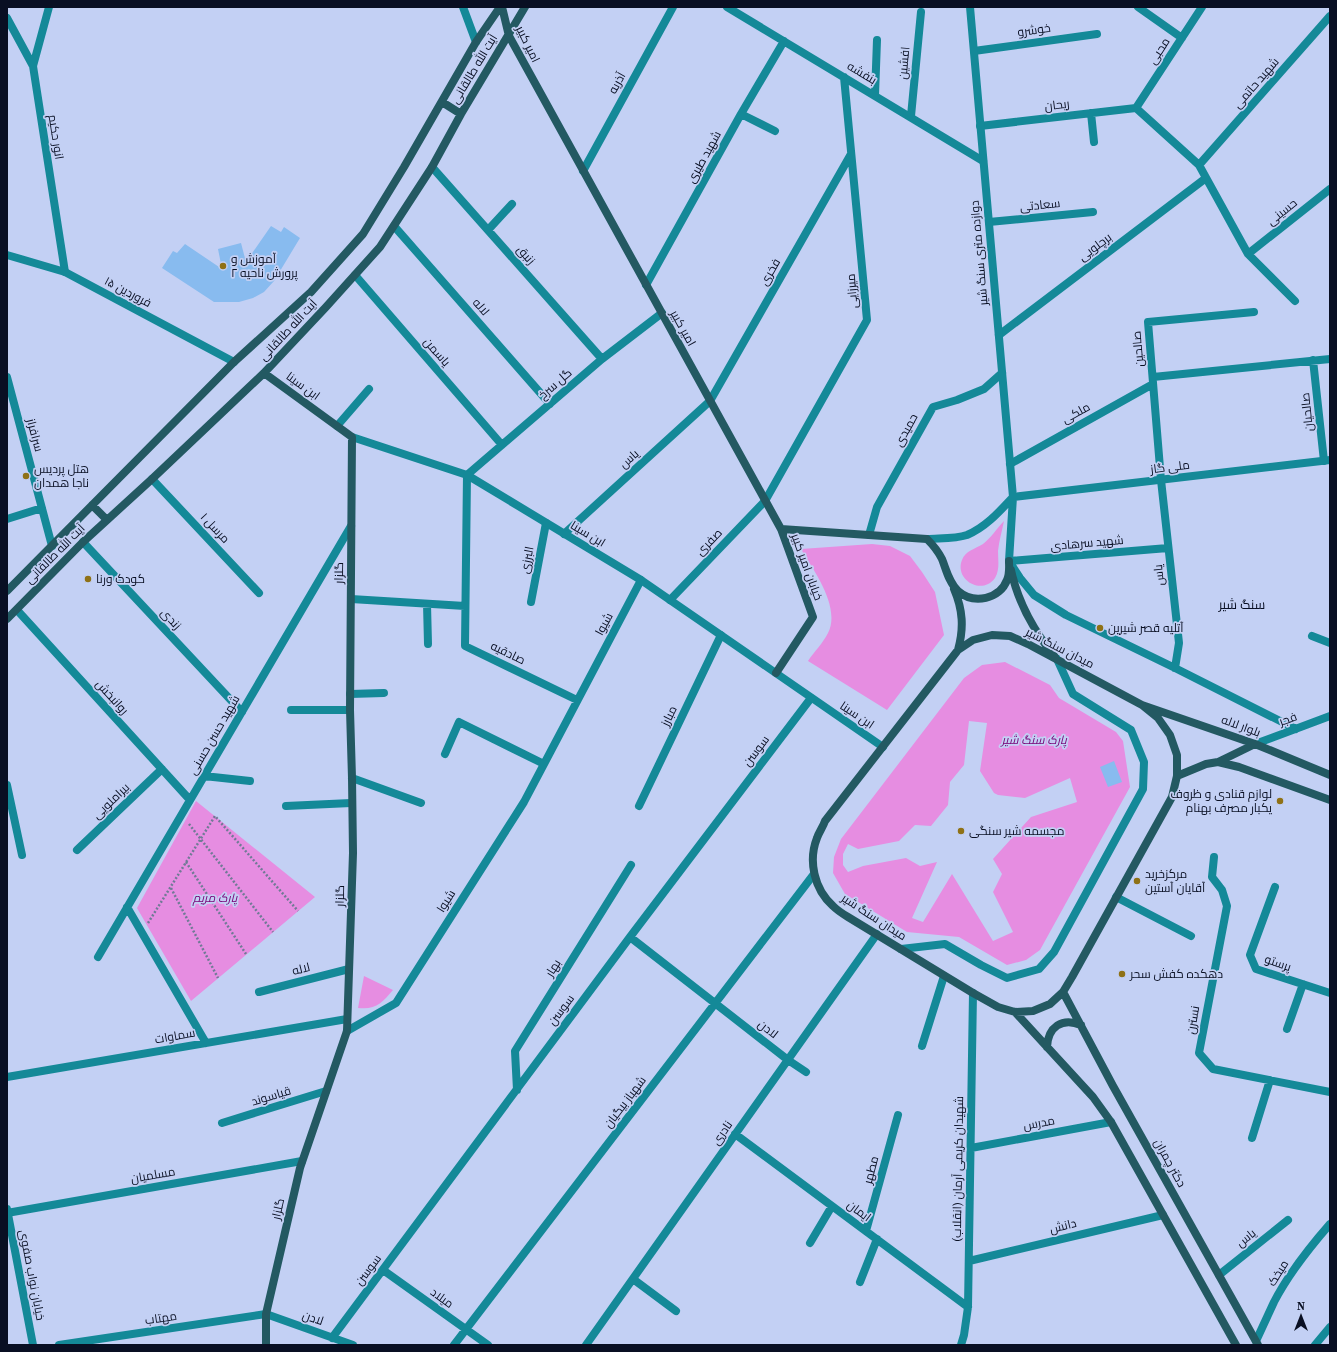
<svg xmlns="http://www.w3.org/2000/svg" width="1337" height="1352" viewBox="0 0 1337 1352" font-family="'Source Serif 4',Cairo,serif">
<rect width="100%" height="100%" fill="#c3d0f4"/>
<path fill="#e68de1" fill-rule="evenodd" d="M 1004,521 C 1002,531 999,541 998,551 C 998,560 1000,570 995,578 C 982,596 954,580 962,560 C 965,551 975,549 983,544 C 991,538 997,528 1004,521 Z
M 872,544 L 890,546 L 910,556 L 922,572 L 935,592 L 944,635 L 887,710 L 808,661 C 814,652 823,643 828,633 C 841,607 814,571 801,549 Z
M 1005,662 L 1050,685 L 1059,698 L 1116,732 L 1123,741 L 1130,787 L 1040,950 L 1026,960 L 1007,965 L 959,937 L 907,932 L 845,894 L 833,873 L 834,857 L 841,839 L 964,678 L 982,665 ZM 969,721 L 987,723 L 980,771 L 994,793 L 998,795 L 1025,798 L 1070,778 L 1077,802 L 1031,817 L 993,859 L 1002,874 L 993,892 L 1013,932 L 993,941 L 952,874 L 923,922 L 912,918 L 937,862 L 920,866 L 906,858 L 863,866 L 848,872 L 843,865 L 843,854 L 848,844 L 858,849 L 899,841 L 915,825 L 931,826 L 948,805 L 950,782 L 964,765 Z
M 196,801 L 315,897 L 191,1001 L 137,908 Z
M 364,976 L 393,990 C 382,1003 376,1010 358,1008 Z"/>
<path fill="#88bbef" d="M 271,226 L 281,232 L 284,227 L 300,238 L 274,281 L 264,292 L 253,298 L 239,302 L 214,302 L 162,268 L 173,251 L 177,253 L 185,244 L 222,269 L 218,249 L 241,243 L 246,262 Z
M 1114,761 L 1122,782 L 1108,787 L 1100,767 Z"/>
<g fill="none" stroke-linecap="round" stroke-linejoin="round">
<path stroke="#707a96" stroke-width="2.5" stroke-dasharray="2 2" stroke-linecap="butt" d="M 189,824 L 273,932
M 186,862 L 246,954
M 171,888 L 218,978
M 148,923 L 215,816 L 298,911"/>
<path stroke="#148998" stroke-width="8" d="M 901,949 L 945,944 L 981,965 L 1007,978 L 1039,969 L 1054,952 L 1143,789 L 1144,762 L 1131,730 L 1073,694 L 1057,659"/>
<path stroke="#148998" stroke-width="8" d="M 49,7 L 33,66 L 65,272
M 727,7 L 983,161
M 1138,7 L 1182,38
M 7,18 L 33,66
M 974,51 L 1097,34
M 875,95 L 877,40
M 1136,108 L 1199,165 L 1248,254 L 1295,301
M 1136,108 L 1202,7
M 1091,113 L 1094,142
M 741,114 L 775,131
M 911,116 L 921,12
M 980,126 L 1136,108
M 1199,165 L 1330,16
M 432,167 L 602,359
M 583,171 L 673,7
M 989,222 L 1093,212
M 394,226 L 550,404
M 488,230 L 512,204
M 1248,254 L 1330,189
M 355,275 L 502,445
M 646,285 L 741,114 L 784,41
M 999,335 L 1206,178
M 1313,360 L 1324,461
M 7,377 L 52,546
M 1153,377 L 1330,359
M 337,426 L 369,389
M 1010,464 L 1153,384
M 152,479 L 259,593
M 7,519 L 42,508
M 564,534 L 710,401 L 851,154
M 869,535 L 877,507 L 933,407 L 957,400 L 984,389 L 1002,373
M 83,542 L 242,712
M 1168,548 L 1009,561 L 1020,578 L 1034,595 L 1066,615 L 1175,668 L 1296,729
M 351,599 L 465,606
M 670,600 L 765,501 L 867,320 L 844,77
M 531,602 L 546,523
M 427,604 L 428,644
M 17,610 L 190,800
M 1312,636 L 1330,643
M 1175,668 L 1179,643 L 1161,480 L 1148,322 L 1254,312
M 350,694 L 384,693
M 577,700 L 465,646 L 467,475 L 602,359 L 662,313
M 291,710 L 350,710
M 1255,744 L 1330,716
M 445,754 L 459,722 L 544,764
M 204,776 L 250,781
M 352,778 L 421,803
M 7,785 L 22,855
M 286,806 L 351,803
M 639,806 L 721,635
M 77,850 L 162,769
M 1214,857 L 1212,877 L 1222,890 L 1227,906 L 1199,1053 L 1213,1069 L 1330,1092
M 1275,887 L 1250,955 L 1256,969 L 1330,993
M 1116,897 L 1191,936
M 127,907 L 206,1043
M 630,937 L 788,1060 L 806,1072
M 98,957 L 351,526
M 259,992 L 349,969
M 1287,1029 L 1303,984
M 347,1031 L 396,1003 L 524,802 L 641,580
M 922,1046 L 944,976
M 7,1077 L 347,1019
M 517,1090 L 515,1051 L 631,865
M 222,1123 L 326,1091
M 735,1134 L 968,1307
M 1252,1138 L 1270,1080
M 971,1148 L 1111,1122
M 7,1213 L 302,1161
M 866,1231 L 898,1115
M 810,1243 L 832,1206
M 969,1261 L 1163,1215
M 383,1270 L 488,1345
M 1219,1275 L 1288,1220
M 633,1279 L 676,1311
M 860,1282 L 877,1239
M 332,1338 L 630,937 L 811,698
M 1256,1341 C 1262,1328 1268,1315 1274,1302 C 1289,1273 1309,1248 1330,1224
M 59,1345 L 266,1314 L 353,1345
M 454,1345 L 814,874
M 586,1345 L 877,934
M 961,1345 L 964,1335 L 968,1307 L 973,993
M 1315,1345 L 1330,1327"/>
<path stroke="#148998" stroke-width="8" d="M 463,7 L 476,42
M 970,7 L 1013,497 L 1009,561
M 7,255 L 65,272 L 234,362
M 352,437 L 467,475 L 641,580 L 883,747
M 1013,497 L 1330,460
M 927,539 C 940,538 955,539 967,535 C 986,527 1000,511 1013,497
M 7,1209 L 33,1345"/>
<path stroke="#235962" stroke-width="8" d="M 502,7 L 509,36 L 781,529 L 927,539 C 933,545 938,551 942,559 C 946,569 949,583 958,591 C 974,605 1000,599 1007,580 C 1010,573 1009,567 1009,561
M 442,102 L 461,114
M 264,373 L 352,437 L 350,710 L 352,778 L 353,853 L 347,1031 L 300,1168 L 266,1314 L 266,1345
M 92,505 L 107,520
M 1011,570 C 1018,603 1034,631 1055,657
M 954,589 C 963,610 964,628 958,650
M 7,591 L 234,362 L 311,292 L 363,234 L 404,167 L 476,42 L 500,7
M 7,619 L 83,542 L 152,479 L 264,373 L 326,307 L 380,247 L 432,167 L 461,114 L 525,7
M 776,673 L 813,617 L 781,529
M 1142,705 L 1158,718 L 1170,735 L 1177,755 L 1177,776 L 1172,797 L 1072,977 L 1063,992 L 1050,1004 L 1033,1011 L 1015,1012 L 998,1007 L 973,993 L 848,917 C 843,914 837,910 833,906 C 814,889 808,861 817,838 C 819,832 823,827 825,821 L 958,650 L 973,640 L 992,635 L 1010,636 L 1028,644 L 1142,705 L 1255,744 L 1330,775
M 1218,762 L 1255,744
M 1177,776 L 1206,764 L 1218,762 L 1239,767 L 1330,800
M 1063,992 L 1113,1086 L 1258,1345
M 1015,1012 L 1093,1097 L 1111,1122 L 1236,1345
M 1047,1047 C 1048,1027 1062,1017 1081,1025"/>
</g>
<g fill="#8f7116" stroke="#c3d0f4" stroke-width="1.5">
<circle cx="223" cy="266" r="4"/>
<circle cx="26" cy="476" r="4"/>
<circle cx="88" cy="579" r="4"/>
<circle cx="1100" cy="628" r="4"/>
<circle cx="1280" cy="801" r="4"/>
<circle cx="961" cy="831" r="4"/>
<circle cx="1137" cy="881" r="4"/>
<circle cx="1122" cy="974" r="4"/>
</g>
<g text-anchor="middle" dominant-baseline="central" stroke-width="3.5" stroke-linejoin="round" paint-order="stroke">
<g font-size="12" fill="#090f23" stroke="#c3d0f4">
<text transform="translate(1034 30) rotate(-8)">خوشرو</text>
<text transform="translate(528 44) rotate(64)">امیر کبیر</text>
<text transform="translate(1159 51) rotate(-57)">محبی</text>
<text transform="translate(904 63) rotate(-85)">افشین</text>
<text transform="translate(474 69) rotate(-59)">آیت الله طالقانی</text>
<text transform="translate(862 73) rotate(31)">بنفشه</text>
<text transform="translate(617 83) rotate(-61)">آذربه</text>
<text transform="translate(1256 83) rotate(-49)">شهید حاتمی</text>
<text transform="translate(1057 105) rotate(-7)">ریحان</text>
<text transform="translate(56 137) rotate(81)">انور حکیم</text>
<text transform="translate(704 157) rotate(-61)">شهید طیری</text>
<text transform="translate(1040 205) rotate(-6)">سعادتی</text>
<text transform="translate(1282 212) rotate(-39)">حسینی</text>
<text transform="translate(1095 247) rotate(-37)">برچلویی</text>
<text transform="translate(979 253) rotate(-95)">دوازده متری سنگ شیر</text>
<text transform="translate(526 255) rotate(49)">زنبق</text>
<text transform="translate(770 272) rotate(-60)">فخری</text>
<text transform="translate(852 291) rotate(-95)">میرزایی</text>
<text transform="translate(128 292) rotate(28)">۱۵ فروردین</text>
<text transform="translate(481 307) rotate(49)">لاله</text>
<text transform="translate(683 328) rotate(61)">امیر کبیر</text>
<text transform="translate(288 330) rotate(-47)">آیت الله طالقانی</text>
<text transform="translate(1138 349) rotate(-95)">صالحین</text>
<text transform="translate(437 352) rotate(49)">یاسمن</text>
<text transform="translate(555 384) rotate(-41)">گل سرخ</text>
<text transform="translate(303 386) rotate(36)">ابن سینا</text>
<text transform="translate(1307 412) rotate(-96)">صالحیان</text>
<text transform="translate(1076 413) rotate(-29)">ملکی</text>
<text transform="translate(906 430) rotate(-61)">حمیدی</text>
<text transform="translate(35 435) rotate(75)">سرافراز</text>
<text transform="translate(629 459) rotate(-42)">یاس</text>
<text transform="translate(1170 467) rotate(-7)">ملی گاز</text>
<text transform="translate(215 528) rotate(47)">مرسل ۱</text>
<text transform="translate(588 534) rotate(31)">ابن سینا</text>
<text transform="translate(709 542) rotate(-46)">صفری</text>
<text transform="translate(1087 543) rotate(-5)">شهید سرهادی</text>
<text transform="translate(55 554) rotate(-45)">آیت الله طالقانی</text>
<text transform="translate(527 560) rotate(-79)">البرزی</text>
<text transform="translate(807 567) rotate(70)">خیابان امیر کبیر</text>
<text transform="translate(339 573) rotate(-89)">گلزار</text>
<text transform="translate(1159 575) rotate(-96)">یاس</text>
<text transform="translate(171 619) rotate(47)">زندی</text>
<text transform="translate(604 624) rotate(-62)">شیوا</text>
<text transform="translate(1060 648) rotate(27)">میدان سنگ شیر</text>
<text transform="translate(508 653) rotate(26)">صادقیه</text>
<text transform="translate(112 697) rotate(48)">روانبخش</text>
<text transform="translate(857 715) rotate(34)">ابن سینا</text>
<text transform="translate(669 716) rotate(-64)">مبارز</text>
<text transform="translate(1288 719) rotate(-20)">فجر</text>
<text transform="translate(1241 726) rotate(20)">بلوار لاله</text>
<text transform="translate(214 735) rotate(-60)">شهید حسن حسنی</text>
<text transform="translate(756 751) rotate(-53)">سوسن</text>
<text transform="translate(111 801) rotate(-44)">بیراملویی</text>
<text transform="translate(340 896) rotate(-89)">گلزار</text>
<text transform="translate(446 901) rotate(-58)">شیوا</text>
<text transform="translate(874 917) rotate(33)">میدان سنگ شیر</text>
<text transform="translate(1278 963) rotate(19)">پرستو</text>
<text transform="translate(553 968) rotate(-58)">بهار</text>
<text transform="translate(301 969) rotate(-14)">لاله</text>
<text transform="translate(561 1010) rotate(-53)">سوسن</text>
<text transform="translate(1193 1020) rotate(-80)">نسترن</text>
<text transform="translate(768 1029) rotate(38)">لادن</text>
<text transform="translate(175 1036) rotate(-10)">سماوات</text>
<text transform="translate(271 1096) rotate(-17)">قیاسوند</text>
<text transform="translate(625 1102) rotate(-53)">شهباز بیگیان</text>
<text transform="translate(1039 1123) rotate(-10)">مدرس</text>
<text transform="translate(722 1133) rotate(-55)">نادری</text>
<text transform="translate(1170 1163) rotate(61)">دکتر چمران</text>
<text transform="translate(958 1169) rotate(-89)">شهیدان کریمی آرمان (انقلاب)</text>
<text transform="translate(871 1170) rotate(-75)">مطهر</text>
<text transform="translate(153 1175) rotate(-10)">مسلمیان</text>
<text transform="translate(278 1209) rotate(-77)">گلزار</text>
<text transform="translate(859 1211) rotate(37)">ایمان</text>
<text transform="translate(1063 1226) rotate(-14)">دانش</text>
<text transform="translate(1246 1238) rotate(-39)">یاس</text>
<text transform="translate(368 1270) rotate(-53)">سوسن</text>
<text transform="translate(1278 1273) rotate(-58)">میخک</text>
<text transform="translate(32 1275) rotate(79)">خیابان نواب صفوی</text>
<text transform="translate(442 1298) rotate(36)">میلاد</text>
<text transform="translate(161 1318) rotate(-8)">مهتاب</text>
<text transform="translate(313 1318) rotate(19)">لادن</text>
</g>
<g font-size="12" fill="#090f23" stroke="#c3d0f4" text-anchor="start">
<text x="231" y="259">آموزش و<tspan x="231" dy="14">پرورش ناحیه ۲</tspan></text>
<text x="34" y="469">هتل پردیس<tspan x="34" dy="14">ناجا همدان</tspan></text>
<text x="96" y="579">کودک ورنا</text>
<text x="1108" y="628">آتلیه قصر شیرین</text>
<text x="1272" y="794" text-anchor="end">لوازم قنادی و ظروف<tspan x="1272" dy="14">یکبار مصرف بهنام</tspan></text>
<text x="969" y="831">مجسمه شیر سنگی</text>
<text x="1145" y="874">مرکزخرید<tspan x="1145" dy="14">آقایان آستین</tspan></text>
<text x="1130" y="974">دهکده کفش سحر</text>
</g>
<g font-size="12" font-style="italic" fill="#770076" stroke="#c3d0f4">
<text x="1034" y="740">پارک سنگ شیر</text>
<text x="215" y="898">پارک مریم</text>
</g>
<g font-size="13" fill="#090f23" stroke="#c3d0f4">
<text x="1242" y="604">سنگ شیر</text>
</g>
</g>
<rect width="1337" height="1352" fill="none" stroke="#090f23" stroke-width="16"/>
<g transform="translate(1301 1316)" stroke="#c3d0f4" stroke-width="3" paint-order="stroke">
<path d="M0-3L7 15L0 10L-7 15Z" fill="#090f23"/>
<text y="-6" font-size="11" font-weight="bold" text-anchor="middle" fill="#090f23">N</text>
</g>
</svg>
